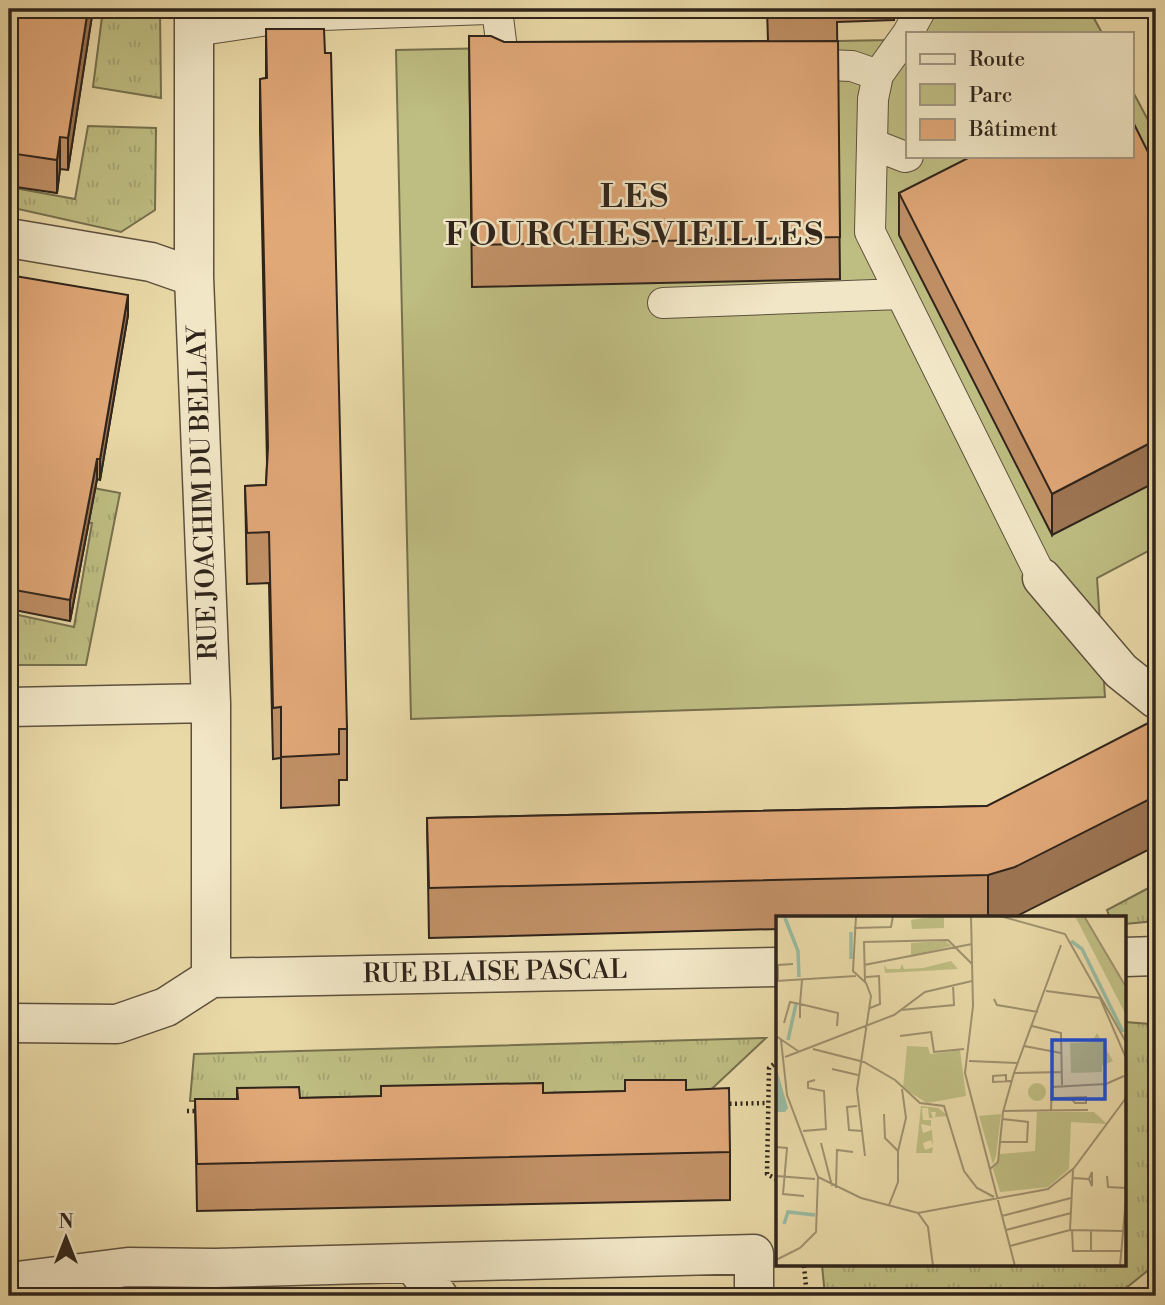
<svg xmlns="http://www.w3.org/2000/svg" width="1165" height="1305" viewBox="0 0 1165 1305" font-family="'Libre Bodoni',serif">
<defs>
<pattern id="grass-tufts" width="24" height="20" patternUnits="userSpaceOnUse" patternTransform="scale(1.75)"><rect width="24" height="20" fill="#bebd82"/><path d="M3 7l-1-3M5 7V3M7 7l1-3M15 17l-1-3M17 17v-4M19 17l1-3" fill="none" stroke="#a4a270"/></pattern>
</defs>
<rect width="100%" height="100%" fill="#e9d9a7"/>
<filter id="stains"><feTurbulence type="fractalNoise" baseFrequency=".00286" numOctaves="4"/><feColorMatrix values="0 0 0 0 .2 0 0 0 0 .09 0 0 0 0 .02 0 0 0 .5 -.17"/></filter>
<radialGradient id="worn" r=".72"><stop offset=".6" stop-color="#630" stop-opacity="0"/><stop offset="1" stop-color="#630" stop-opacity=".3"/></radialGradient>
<path fill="url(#grass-tufts)" stroke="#76704e" stroke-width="2" d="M 103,9 L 160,9 L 161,98 L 93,87 Z
M 88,126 L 156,128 L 155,210 L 121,232 L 9,207 L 9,187 L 75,199 Z
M 9,472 L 120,493 L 86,665 L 9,665 L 9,613 L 74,627 L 92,523 L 9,507 Z
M 1156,884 L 1156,921 L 1125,924 L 1125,918 L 1110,918 L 1107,910 Z
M 1125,1022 L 1150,1024 L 1148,1167 L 1156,1177 L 1156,1264 L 1116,1296 L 825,1296 L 822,1265 L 1125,1265 Z
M 766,1038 L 702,1098 L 190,1101 L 194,1054 Z"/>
<path fill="#bebd82" stroke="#76704e" stroke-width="2" d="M 905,9 L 1089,9 L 1102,33 L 908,33 L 908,156 L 1132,156 L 1132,90 L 1156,135 L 1156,547 L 1097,578 L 1105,697 L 411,719 L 396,50 L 888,40 Z"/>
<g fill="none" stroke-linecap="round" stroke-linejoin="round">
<g stroke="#5e513e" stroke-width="32">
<path id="lane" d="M 497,9 L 504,66 L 519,65
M 195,31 L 295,16 L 487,9
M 908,33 L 878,75 L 873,99 L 870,232 L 1042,578
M 908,33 L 921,9
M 799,64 L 852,66 L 878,75
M 872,144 L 905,157 L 908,156
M 663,303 L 900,294"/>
</g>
<g stroke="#5e513e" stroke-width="41">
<path id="street" d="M 194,9 L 194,277 L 211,703 L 211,978
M 9,238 L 151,262 L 194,277
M 1042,578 L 1121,671 L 1156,699
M 9,707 L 211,703
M 1125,957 L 1156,956
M 211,978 L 778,967
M 9,1023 L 117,1024 L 166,1007 L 211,978
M 412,1263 L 438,1296
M 9,1282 L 128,1267 L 215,1268 L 754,1254 L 754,1296"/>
</g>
<path stroke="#2f241b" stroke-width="4.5" stroke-dasharray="2 3.5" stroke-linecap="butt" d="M 778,1061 L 769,1068 L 767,1174 L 778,1180
M 724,1104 L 768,1103
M 187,1111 L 201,1111
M 804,1266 L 807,1296"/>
<use href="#lane" stroke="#f1e6c6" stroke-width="30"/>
<use href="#street" stroke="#f1e6c6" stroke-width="38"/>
</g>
<path fill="#c19066" stroke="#2f241b" stroke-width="2" d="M 93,9 L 68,170 L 60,169 L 57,193 L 9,186 L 9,46 Z
M 767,9 L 894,9 L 894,20 L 837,22 L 840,279 L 472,287 L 469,36 L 504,42 L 768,41 Z
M 266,29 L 347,729 L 347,780 L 339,780 L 339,805 L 281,808 L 281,758 L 273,759 L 269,583 L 247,584 L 245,486 L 266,485 L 267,462 L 260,130 L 260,79 L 266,78 Z
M 1156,168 L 1052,535 L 899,235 L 899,193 Z
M 9,275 L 128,315 L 100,480 L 97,479 L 70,621 L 9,609 Z
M 987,806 L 1015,917 L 1011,918 L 778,918 L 778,929 L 429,938 L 427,818 Z
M 1149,1002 L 1156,1002 L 1156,1103 L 1150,1103 Z
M 237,1088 L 300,1098 L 686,1090 L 730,1152 L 730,1200 L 197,1211 L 195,1099 L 237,1099 Z"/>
<path fill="#9d7553" stroke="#2f241b" stroke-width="2" d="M 88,9 L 93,9 L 68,170 L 68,138 Z
M 60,137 L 60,169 L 57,193 L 57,160 Z
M 128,295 L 128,315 L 100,480 L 100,459 Z
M 1156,440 L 1156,482 L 1052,535 L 1052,494 Z
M 97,459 L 97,479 L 70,621 L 70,600 Z
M 1156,796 L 1156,846 L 1015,917 L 988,918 L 988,875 Z"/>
<path fill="#e0a777" stroke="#2f241b" stroke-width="2" d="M 15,9 L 88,9 L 68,138 L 60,137 L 57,160 L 9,153 L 9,46 Z
M 768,9 L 837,9 L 837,14 L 768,13 Z
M 266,29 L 324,29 L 325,53 L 331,53 L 347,729 L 339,729 L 339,754 L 281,757 L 281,707 L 273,708 L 269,532 L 247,533 L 245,486 L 266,485 L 268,447 L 260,79 L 267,78 Z
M 469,36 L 491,36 L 504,42 L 838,41 L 840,237 L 472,245 Z
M 1132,120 L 1156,168 L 1156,440 L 1052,494 L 899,193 L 972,156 L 1132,156 Z
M 9,275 L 128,295 L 100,459 L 97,459 L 70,600 L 9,589 Z
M 1156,719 L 1156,796 L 1015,867 L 988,875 L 429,888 L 427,818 L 987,806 Z
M 1149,1002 L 1156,1002 L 1156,1069 L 1150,1069 Z
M 625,1080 L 686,1080 L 686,1090 L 729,1088 L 730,1152 L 197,1164 L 195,1099 L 238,1099 L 237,1088 L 299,1087 L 300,1098 L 381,1096 L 381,1086 L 543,1083 L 543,1093 L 625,1091 Z"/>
<g text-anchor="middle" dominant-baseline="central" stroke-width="5" stroke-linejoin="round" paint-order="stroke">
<g font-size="26" fill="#2f241b" stroke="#f1e6c6">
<text transform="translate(203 493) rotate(-92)">RUE JOACHIM DU BELLAY</text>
<text transform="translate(495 972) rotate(-1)">RUE BLAISE PASCAL</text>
</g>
<g font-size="33" font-weight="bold" letter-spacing="2" fill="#2f241b" stroke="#f1e6c6">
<text x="635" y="197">LES<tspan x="635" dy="38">FOURCHESVIEILLES</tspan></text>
</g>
</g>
<g transform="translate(776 916)">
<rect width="350" height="350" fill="#e9d9a7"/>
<path d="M 299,0 L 307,0 L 335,44 L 350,74 L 350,99 ZM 175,45 L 182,53 L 109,57 L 108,49 L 111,53 L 124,53 L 126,48 L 128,53 L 147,52 ZM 145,190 L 162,192 L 172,200 L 159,201 L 160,196 L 155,196 L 157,202 L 153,202 L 152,192 L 146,192 L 147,204 L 155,204 L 155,210 L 145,208 L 147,217 L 156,214 L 157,229 L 155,224 L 147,227 L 149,234 L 157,231 L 156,237 L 140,237 ZM 261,196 L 318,196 L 331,208 L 295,206 L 293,253 L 272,271 L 224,276 L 217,253 L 224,238 L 259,235 ZM 225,198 L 220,240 L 217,248 L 203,200 Z" fill="#bebd82"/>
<path d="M 161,0 L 168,0 L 168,12 L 136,13 L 135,4 ZM 169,25 L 176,30 L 135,40 L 135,27 ZM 321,117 L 337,145 L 326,150 L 326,156 L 295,157 L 294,127 L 316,126 ZM 131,130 L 152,131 L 154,138 L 184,134 L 190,180 L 151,187 L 127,172 ZM252 176a9 9 0 1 1 18 0a9 9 0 1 1-18 0Z" fill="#bebd82"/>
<path d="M 0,150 L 12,192 L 9,196 L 0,196 Z" fill="#99bba2"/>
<path fill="none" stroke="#99bba2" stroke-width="3.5" d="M 9,2 L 22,35 L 23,61M 75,16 L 75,43M 295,25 L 306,33 L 347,116M 12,124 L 20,88M 8,308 L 12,296 L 39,299"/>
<path fill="none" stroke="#9f916f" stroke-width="2" d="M 80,0 L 77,55 L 90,67 L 95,80 L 81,173 L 89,240M 195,0 L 197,90 L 189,157 L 239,350M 224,0 L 289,18 L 350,126M 308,0 L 350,71M 78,12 L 115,11 L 117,0M 88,49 L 196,28M 90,61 L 103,60 L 104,88 L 94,92M 26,64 L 24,88 L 62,97 L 61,110M 0,65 L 80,60M 2,65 L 2,49 L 17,48M 89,66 L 88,26 L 172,24 L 196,48M 270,75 L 324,82 L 350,142M 218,83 L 221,89 L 262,96M 125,94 L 178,89 L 177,69M 8,107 L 14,86 L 24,88 L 24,102M 256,110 L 285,117 L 286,169M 0,120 L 22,135M 124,120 L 155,116 L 158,136 L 188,133M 5,124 L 11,179 L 42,261 L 85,282 L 142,297 L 272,273 L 298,252 L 350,182M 248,130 L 285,137M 37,133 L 88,146 L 119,164 L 144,187 L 168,190 L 188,255 L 201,272 L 218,281M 9,141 L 118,99 L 149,76 L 196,65M 193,145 L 241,147M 56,153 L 82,159M 238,157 L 286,156M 230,165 L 230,159 L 217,160 L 217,166 L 235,165M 276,182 L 282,182 L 310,181 L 310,187 L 299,187 L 295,182M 81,190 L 71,191 L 73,214 L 86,215M 227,195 L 312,194M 275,195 L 276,171 L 330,168 L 348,160M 108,198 L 109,222 L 122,235M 27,215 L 50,213 L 48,175 L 32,172 L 32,166 L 39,164M 223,226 L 251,226 L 252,206 L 226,203M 45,227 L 56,270M 0,231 L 11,232 L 7,278 L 28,280M 214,253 L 222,246 L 227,196 L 238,157 L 285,29M 0,260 L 39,263M 331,260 L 332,271 L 350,272M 296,262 L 313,263 L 316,270 L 316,256 L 313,263M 60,272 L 61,234 L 77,236M 113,289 L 122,266 L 122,235 L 130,202 L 126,173M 142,297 L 152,311 L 157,350M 226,300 L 295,282M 230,314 L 295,297M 294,314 L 297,254M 296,314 L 297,335 L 346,335M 234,330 L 294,314 L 347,315M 315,336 L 315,314M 0,344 L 24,332 L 40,316 L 42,261M 344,350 L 350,282"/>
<path fill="#1d4ed8" fill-opacity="0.15" stroke="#1d4ed8" stroke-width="3.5" d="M 276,124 L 329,124 L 329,183 L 276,183 Z"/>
<rect width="350" height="350" fill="none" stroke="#2f241b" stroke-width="3.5"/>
</g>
<rect width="1165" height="1305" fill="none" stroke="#e9d9a7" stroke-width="35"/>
<rect x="10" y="10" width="1144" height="1284" fill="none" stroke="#2f241b" stroke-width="3.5"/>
<rect x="18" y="18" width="1130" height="1270" fill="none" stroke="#2f241b" stroke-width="2"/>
<rect x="906" y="32" width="228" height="126" fill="#f1e6c6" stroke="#a39882" stroke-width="2"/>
<rect x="920" y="54" width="35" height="10" fill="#f1e6c6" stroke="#a39882" stroke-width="2"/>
<text x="969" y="66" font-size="21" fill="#2f241b">Route</text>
<rect x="920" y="84" width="35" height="21" fill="#bebd82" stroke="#a39882" stroke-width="2"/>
<text x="969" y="102" font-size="21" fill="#2f241b">Parc</text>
<rect x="920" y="119" width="35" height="21" fill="#e0a777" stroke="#a39882" stroke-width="2"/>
<text x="969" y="136" font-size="21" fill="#2f241b">Bâtiment</text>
<g transform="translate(66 1238)" stroke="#f1e6c6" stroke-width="5" paint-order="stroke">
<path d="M0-5L12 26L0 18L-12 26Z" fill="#2f241b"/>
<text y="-10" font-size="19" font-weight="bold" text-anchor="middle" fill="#2f241b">N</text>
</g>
<rect width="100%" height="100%" filter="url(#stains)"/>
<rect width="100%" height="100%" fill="url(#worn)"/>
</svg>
